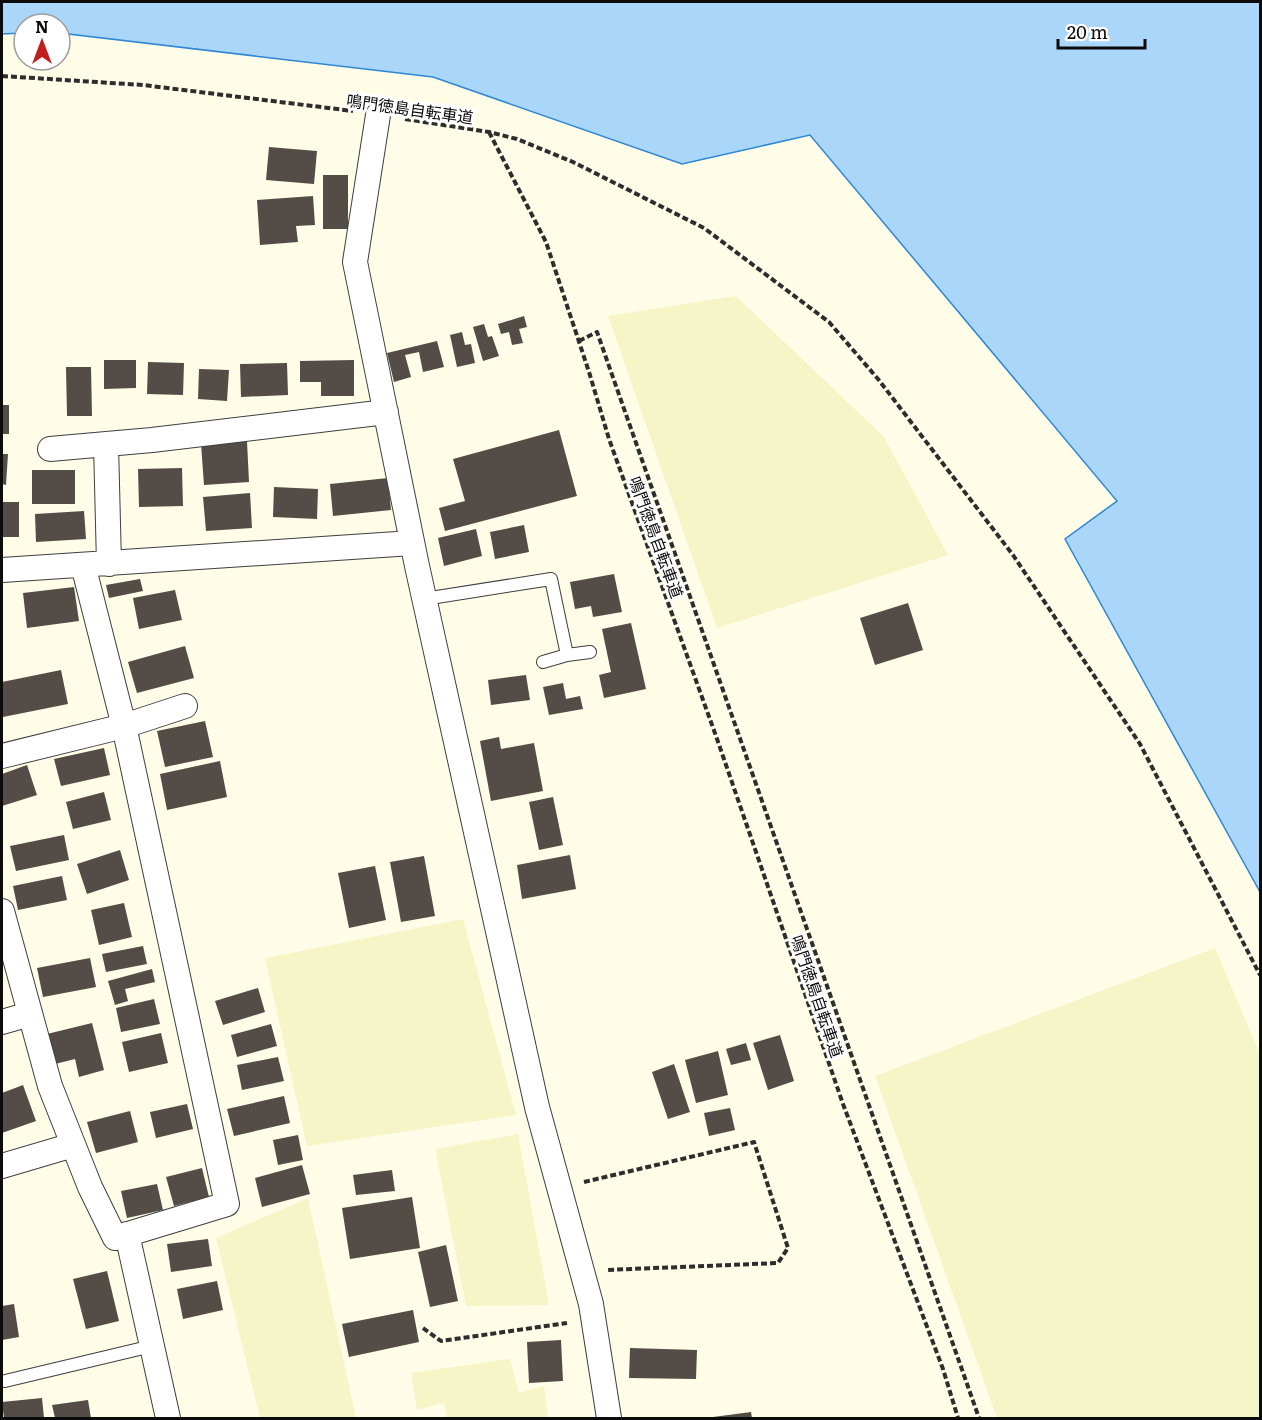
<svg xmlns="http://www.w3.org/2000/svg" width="1262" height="1420" viewBox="0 0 1262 1420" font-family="Literata,'Noto Sans JP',serif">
<rect width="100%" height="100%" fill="#fffce8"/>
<path fill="#f6f5c7" d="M 736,296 L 884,437 L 948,555 L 717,628 L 608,316 Z
M 463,919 L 516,1115 L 307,1146 L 265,958 Z
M 1215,948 L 1260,1054 L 1260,1418 L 997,1418 L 875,1076 Z
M 518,1134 L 549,1305 L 466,1306 L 435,1149 Z
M 308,1198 L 356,1418 L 260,1418 L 216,1238 Z
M 510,1359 L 519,1393 L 544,1386 L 548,1418 L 447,1418 L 444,1403 L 417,1410 L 411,1373 Z"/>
<path fill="#aad7f9" stroke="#2d87d4" stroke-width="1.5" d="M 2,2 L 1260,2 L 1260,892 L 1065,539 L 1117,501 L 810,135 L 682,164 L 433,77 L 60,33 L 60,24 L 24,24 L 24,33 L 2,34 Z"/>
<path fill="#544c46" d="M 269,147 L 317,151 L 314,184 L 266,180 Z
M 323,175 L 348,175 L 348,229 L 323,229 Z
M 313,196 L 315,225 L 296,226 L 298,242 L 260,245 L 257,200 Z
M 524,316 L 527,327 L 519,329 L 523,343 L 512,345 L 509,332 L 501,334 L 498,324 Z
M 484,324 L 488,337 L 492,336 L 499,356 L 483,361 L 473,327 Z
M 462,332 L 465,345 L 471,344 L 475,363 L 457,367 L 450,335 Z
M 437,341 L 444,367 L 423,372 L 419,352 L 405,355 L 411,377 L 394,382 L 387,353 Z
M 104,360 L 136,360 L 136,388 L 104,389 Z
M 354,360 L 354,396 L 321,396 L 321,382 L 300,382 L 300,361 Z
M 148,362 L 184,363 L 183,395 L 147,394 Z
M 287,363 L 288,395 L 241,397 L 240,364 Z
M 66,367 L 91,367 L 92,416 L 67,416 Z
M 199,369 L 229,370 L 227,401 L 198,399 Z
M 2,405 L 9,405 L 9,434 L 2,434 Z
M 559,430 L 577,496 L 445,531 L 439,508 L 465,501 L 453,459 Z
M 247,441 L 249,482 L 204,485 L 201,444 Z
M 2,454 L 8,454 L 6,485 L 2,484 Z
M 182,468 L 183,506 L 139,507 L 138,469 Z
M 32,470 L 75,470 L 75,504 L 32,504 Z
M 388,478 L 391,510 L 333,516 L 330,484 Z
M 274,487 L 318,489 L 317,519 L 273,517 Z
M 250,493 L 252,528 L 206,531 L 203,497 Z
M 2,502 L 19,502 L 19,537 L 2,537 Z
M 84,511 L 86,539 L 36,542 L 35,514 Z
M 524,525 L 529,552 L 495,559 L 490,532 Z
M 476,529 L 482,556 L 444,566 L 438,538 Z
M 614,574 L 622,612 L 593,617 L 591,606 L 575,609 L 570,582 Z
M 140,579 L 143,591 L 109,598 L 106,585 Z
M 74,587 L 79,621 L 27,628 L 23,593 Z
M 175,590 L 182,620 L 139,629 L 133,598 Z
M 908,603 L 923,650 L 875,665 L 860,618 Z
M 631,623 L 646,689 L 604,698 L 599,675 L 611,672 L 602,629 Z
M 185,646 L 194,678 L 137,693 L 128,662 Z
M 61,670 L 68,704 L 3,717 L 2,682 Z
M 526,675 L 530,700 L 491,705 L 488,680 Z
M 563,683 L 566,699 L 580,696 L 583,709 L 549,715 L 543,687 Z
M 205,721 L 213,757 L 165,767 L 157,731 Z
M 499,737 L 501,749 L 534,743 L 543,791 L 491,801 L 480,741 Z
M 104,748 L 110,775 L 61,786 L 54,759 Z
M 220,761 L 227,797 L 167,810 L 160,774 Z
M 27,765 L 37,795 L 2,806 L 2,774 Z
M 104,792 L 111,820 L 73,829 L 66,802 Z
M 553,797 L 563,845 L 539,850 L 529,802 Z
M 64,835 L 69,860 L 16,871 L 10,846 Z
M 120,850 L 129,880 L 87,894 L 77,864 Z
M 570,855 L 576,889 L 522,899 L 517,865 Z
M 424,856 L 435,916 L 401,922 L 390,862 Z
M 375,866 L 386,920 L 349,928 L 338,873 Z
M 62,876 L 67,900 L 18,910 L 13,886 Z
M 124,903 L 132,937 L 99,945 L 91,910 Z
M 143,946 L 147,964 L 106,972 L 102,954 Z
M 90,958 L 96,987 L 43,997 L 37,968 Z
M 152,969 L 155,982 L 125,989 L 128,1001 L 115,1005 L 108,981 Z
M 258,988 L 265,1012 L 223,1025 L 215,1001 Z
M 154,999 L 160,1024 L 121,1032 L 116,1008 Z
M 92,1023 L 104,1070 L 79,1077 L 75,1059 L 55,1064 L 47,1034 Z
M 271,1024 L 277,1046 L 237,1057 L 231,1035 Z
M 161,1033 L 168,1063 L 129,1072 L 122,1042 Z
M 780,1035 L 794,1081 L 768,1090 L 753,1043 Z
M 746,1043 L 751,1060 L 731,1065 L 726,1049 Z
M 718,1051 L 728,1095 L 696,1103 L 685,1060 Z
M 278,1057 L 284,1081 L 242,1090 L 237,1065 Z
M 674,1064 L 690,1112 L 668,1119 L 652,1072 Z
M 23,1085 L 36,1121 L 2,1133 L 2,1093 Z
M 284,1096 L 290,1123 L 234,1136 L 227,1109 Z
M 187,1104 L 193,1129 L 156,1138 L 150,1112 Z
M 730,1108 L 735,1130 L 709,1136 L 704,1113 Z
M 130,1111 L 138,1142 L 96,1153 L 87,1122 Z
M 298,1135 L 303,1160 L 278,1165 L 273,1140 Z
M 302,1165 L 310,1194 L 262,1207 L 255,1178 Z
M 202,1168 L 209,1197 L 174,1206 L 166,1177 Z
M 392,1170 L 395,1191 L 356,1195 L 353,1175 Z
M 157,1184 L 163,1210 L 127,1218 L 121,1191 Z
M 412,1197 L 420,1248 L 350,1259 L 342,1208 Z
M 208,1239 L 212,1266 L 171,1272 L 167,1244 Z
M 446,1245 L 458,1301 L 430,1307 L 418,1252 Z
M 107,1271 L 119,1321 L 86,1329 L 73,1279 Z
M 217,1281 L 223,1310 L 183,1319 L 177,1289 Z
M 14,1304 L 19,1337 L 2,1340 L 2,1306 Z
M 413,1310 L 419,1342 L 349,1357 L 342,1324 Z
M 561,1340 L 563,1381 L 529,1383 L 527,1342 Z
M 630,1348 L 697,1350 L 696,1379 L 629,1378 Z
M 42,1398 L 44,1418 L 4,1418 L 2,1402 Z
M 88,1400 L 91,1418 L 55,1418 L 52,1405 Z
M 751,1412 L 752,1418 L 713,1418 L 713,1417 Z"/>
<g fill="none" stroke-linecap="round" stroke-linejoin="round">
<g stroke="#3e3e3e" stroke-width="14">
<path id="service" d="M 424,599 L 551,579 L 567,655 L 543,662
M 567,655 L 590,652
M 5,1381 L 152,1346"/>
</g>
<g stroke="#3e3e3e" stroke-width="26">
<path id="minor" d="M 378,115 L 355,262 L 417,566 L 537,1107 L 591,1304 L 609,1418
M 106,444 L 109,564
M 50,449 L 152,440 L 386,412
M 83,565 L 124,726 L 185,706
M 2,570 L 412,543
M 2,756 L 124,726 L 227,1204 L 115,1238 L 90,1187 L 50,1086 L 2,911
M 2,1022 L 30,1014
M 2,1166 L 73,1145
M 127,1234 L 168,1418"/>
</g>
<path stroke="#2d2d2d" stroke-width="4" stroke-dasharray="6 3" stroke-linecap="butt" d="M 2,76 L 143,85 L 353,111
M 405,119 L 489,132 L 517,139 L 573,162 L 704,228 L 829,322 L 878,379 L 1013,555 L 1140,744 L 1260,975
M 489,132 L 546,242 L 589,372 L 609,439 L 716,736 L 843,1104 L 943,1369 L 958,1418
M 579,341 L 597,332 L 979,1418
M 584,1182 L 754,1142 L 788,1248 L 778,1263 L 607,1270
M 423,1328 L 441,1341 L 567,1323"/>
<use href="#service" stroke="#fff" stroke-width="12"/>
<use href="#minor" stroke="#fff" stroke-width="24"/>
</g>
<g text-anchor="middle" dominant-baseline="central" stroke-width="6" stroke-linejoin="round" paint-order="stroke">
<g font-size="16" fill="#0b0b0b" stroke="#fff">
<text transform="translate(410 108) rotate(8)">鳴門徳島自転車道</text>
<text transform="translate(657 537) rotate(70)">鳴門徳島自転車道</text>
<text transform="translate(818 996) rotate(71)">鳴門徳島自転車道</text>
</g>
</g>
<rect width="1262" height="1420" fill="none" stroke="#0b0b0b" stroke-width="6"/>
<g transform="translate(42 42)"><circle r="28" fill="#ffffff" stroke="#9d9d9d" stroke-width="1.5"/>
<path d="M0-4.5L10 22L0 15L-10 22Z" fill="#c11f1c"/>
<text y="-9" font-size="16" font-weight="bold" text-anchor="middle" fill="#0b0b0b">N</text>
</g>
<path d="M1058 39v9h87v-9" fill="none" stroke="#0b0b0b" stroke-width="3"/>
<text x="1067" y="39" font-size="18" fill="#0b0b0b" stroke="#ffffff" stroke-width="4.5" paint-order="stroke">20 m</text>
</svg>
